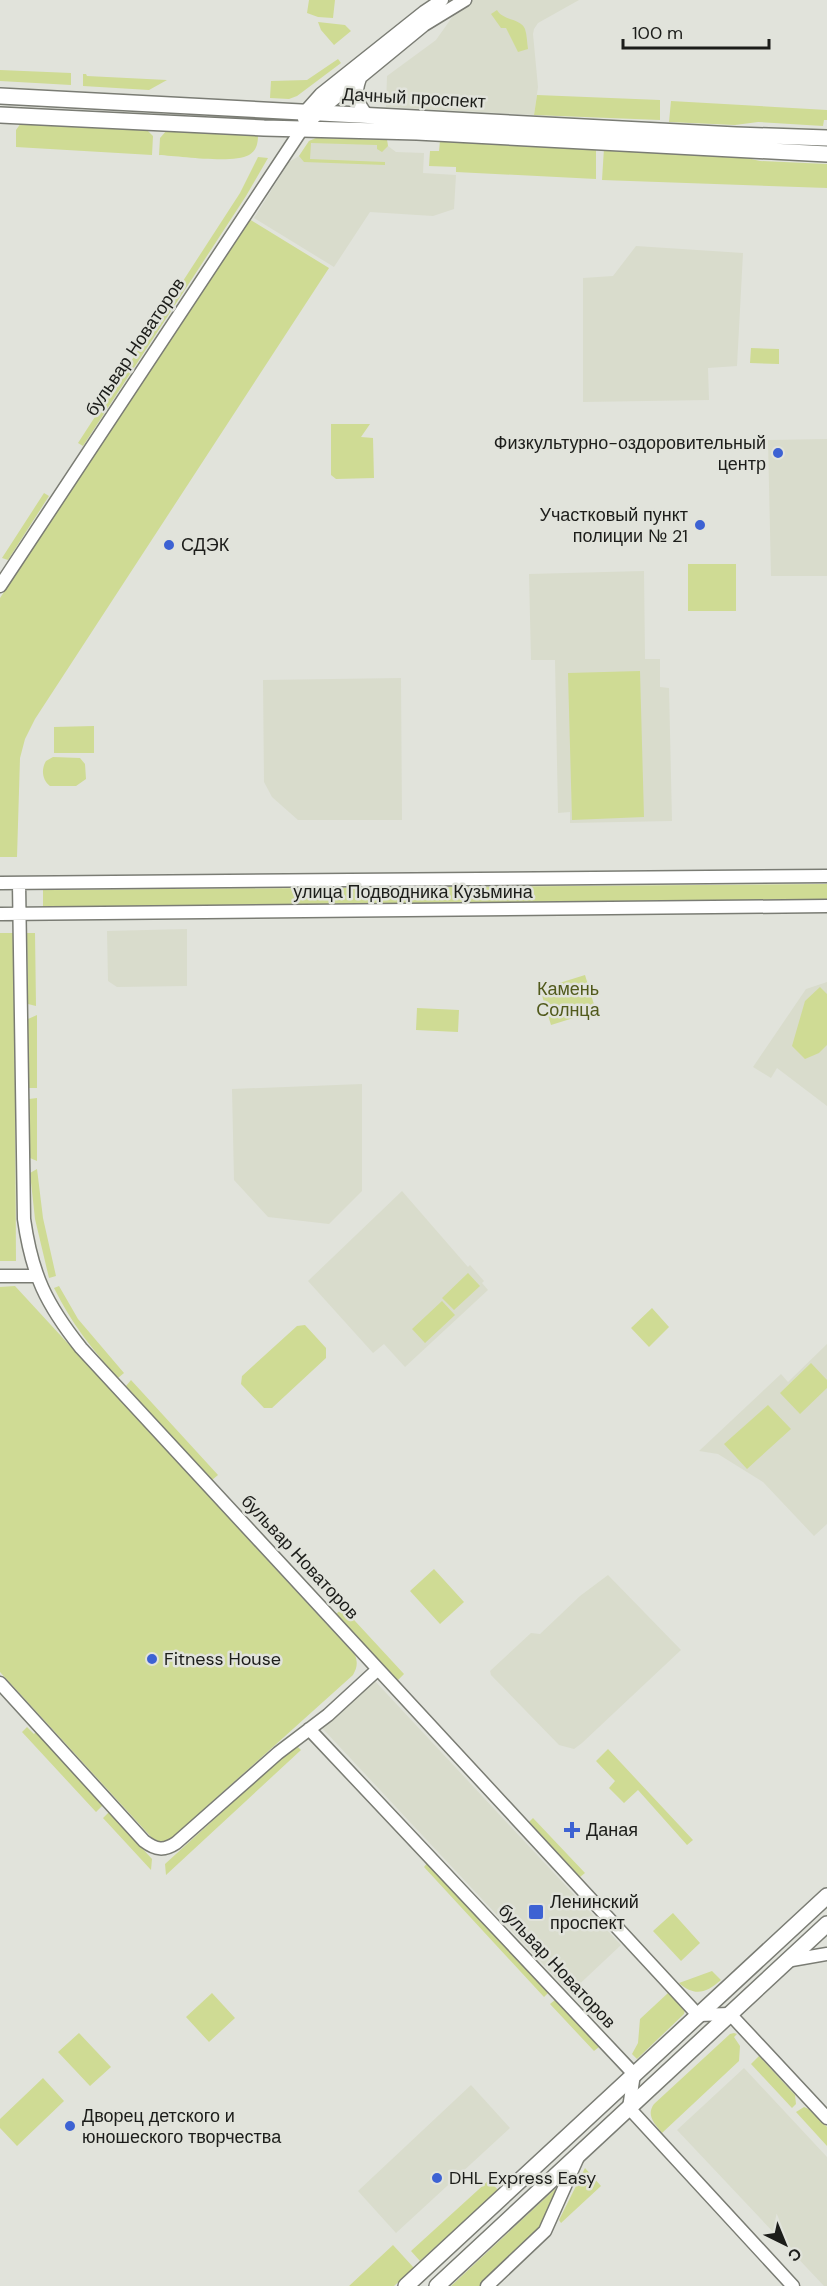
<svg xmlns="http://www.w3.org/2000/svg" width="827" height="2286" viewBox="0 0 827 2286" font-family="'DM Sans',sans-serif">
<rect width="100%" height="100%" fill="#e1e3db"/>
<path fill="#d9dccc" d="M 472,0 L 579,0 L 538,23 L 534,29 L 533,34 L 538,87 L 534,115 L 386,107 L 387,76 L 436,40 L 455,13 Z
M 316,138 L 387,140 L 388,146 L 396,152 L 424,153 L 423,173 L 456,175 L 454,209 L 433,216 L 370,212 L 334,267 L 254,218 L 289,162 L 299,156 L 309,141 Z
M 636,246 L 743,253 L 737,366 L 708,368 L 709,400 L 583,402 L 583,278 L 613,276 Z
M 827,439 L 827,576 L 771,576 L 768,440 Z
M 644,571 L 645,659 L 660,659 L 660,687 L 669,688 L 672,821 L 570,823 L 570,812 L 558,813 L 555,660 L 531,660 L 529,574 Z
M 401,678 L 402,820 L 298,820 L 272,797 L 264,782 L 263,680 Z
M 187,929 L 187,986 L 117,987 L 108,981 L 107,931 Z
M 827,982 L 827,1106 L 777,1068 L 771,1078 L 753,1067 L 806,989 Z
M 362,1084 L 362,1191 L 329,1224 L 268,1217 L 234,1180 L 232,1089 Z
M 402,1191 L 468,1267 L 470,1265 L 484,1281 L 482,1283 L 488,1290 L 405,1367 L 384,1344 L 373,1353 L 308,1281 Z
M 827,1344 L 827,1524 L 814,1536 L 763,1482 L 718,1454 L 699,1451 L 781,1374 L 788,1382 Z
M 608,1575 L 681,1650 L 582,1743 L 574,1749 L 559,1745 L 491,1675 L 490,1671 L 531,1633 L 540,1634 L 580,1596 Z
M 374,1680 L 621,1945 L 570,1993 L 322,1728 Z
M 744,2068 L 827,2157 L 827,2286 L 824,2286 L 677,2130 Z
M 471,2085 L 510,2128 L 396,2233 L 358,2191 Z"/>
<path fill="#cfdb94" d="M 309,0 L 335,0 L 333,18 L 318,17 L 307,13 Z
M 497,10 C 503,21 521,18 525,29 C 527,35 527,43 528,49 L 518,52 L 506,28 L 501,28 L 491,14 Z
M 318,22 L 345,25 L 351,31 L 334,45 L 321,30 Z
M 338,59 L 341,63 L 297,96 L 289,99 L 270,98 L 271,81 L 307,80 Z
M 0,70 L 71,73 L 71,85 L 0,81 Z
M 83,74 L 86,74 L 87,76 L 167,80 L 149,90 L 83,86 Z
M 537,95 L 660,100 L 660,120 L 534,115 Z
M 671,101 L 827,110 L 827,120 L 824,120 L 823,126 L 758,122 L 735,125 L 669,122 Z
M 21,123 L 146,129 L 153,136 L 152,155 L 16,147 L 16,130 Z
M 167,130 L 258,134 C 258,143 257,150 249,155 C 233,164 179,156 159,155 L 160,138 Z
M 316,138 L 387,140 L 388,146 L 382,152 L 377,149 L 377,145 L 311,143 L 310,159 L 385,162 L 385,165 L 304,162 L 299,156 L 309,141 Z
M 440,141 L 596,148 L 596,179 L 456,172 L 456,167 L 429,166 L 430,151 L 439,151 Z
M 604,148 L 733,155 L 760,161 L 827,164 L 827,188 L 602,180 Z
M 258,157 L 268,158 L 246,196 L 83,446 L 78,443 L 240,193 Z
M 249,219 L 329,268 L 35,719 L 25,739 L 20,758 L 17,857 L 0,857 L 0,598 Z
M 751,348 L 779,349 L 779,364 L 750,363 Z
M 331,424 L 370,424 L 361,437 L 373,438 L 374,478 L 336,479 L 331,475 Z
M 44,493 L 49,496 L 8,560 L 2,558 Z
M 688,564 L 736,564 L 736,611 L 688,611 Z
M 640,671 L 644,817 L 572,820 L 568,673 Z
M 94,726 L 94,753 L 54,753 L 54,727 Z
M 53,757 L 80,758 L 85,764 L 86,779 L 76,786 L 50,786 C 42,780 41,769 46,761 Z
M 827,884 L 827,899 L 43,907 L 43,890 Z
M 0,933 L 14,933 L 16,1261 L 0,1261 Z
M 27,933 L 35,933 L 36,1006 L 28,1004 Z
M 585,975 L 596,1011 L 551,1025 L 540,989 Z
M 820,987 L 827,994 L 827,1045 L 819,1053 L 805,1059 L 792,1046 L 805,1001 Z
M 417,1008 L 459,1010 L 458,1032 L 416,1030 Z
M 37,1015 L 37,1088 L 28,1088 L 28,1019 Z
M 37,1098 L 37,1161 L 30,1158 L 29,1099 Z
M 37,1169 L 43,1218 L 56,1276 L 49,1278 L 35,1219 L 30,1173 Z
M 468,1273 L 480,1286 L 454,1310 L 442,1298 Z
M 15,1286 L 355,1655 C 358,1663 357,1668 353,1675 L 165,1844 L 152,1838 L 0,1672 L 0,1287 Z
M 59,1286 L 78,1319 L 124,1373 L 118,1378 C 91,1348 72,1324 54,1288 Z
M 442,1301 L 455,1315 L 425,1343 L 412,1329 Z
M 652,1308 L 669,1327 L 649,1347 L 631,1328 Z
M 305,1325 L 326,1348 L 326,1358 L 272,1408 L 264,1408 L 241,1384 L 242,1376 L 297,1326 Z
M 811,1363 L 827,1380 L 827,1388 L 800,1414 L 780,1393 Z
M 131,1380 L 218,1475 L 212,1480 L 126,1386 Z
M 768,1405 L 791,1429 L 747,1469 L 724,1444 Z
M 434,1569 L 464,1602 L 440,1624 L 410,1591 Z
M 343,1608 L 404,1674 L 398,1680 L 336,1614 Z
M 27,1727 L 34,1734 L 36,1732 L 103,1805 L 96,1812 L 22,1732 Z
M 296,1745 L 301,1750 L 166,1875 L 165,1864 Z
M 608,1749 L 693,1840 L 687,1845 L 638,1790 L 624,1803 L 609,1788 L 615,1781 L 596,1761 Z
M 109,1812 L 152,1859 L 151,1870 L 103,1818 Z
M 533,1818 L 585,1873 L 580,1877 L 529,1822 Z
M 428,1862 L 549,1992 L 544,1997 L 424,1867 Z
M 673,1913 L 700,1943 L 681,1961 L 653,1931 Z
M 712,1971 L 721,1980 C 706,1993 695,1997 679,1983 Z
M 212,1993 L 235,2018 L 209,2042 L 186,2017 Z
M 668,1993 L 685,2010 L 684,2014 L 637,2059 L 632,2054 L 638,2043 L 640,2019 Z
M 555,2000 L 599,2047 L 594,2051 L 550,2004 Z
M 79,2033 L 111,2067 L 90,2086 L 58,2052 Z
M 734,2033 L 737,2034 L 734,2037 L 740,2046 L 739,2061 L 662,2133 C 654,2123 646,2115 654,2104 L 730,2034 Z
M 759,2056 L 795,2095 L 796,2104 L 792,2108 L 751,2064 Z
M 43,2078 L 64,2101 L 17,2146 L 0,2128 L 0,2119 Z
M 804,2107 L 811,2110 L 827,2127 L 827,2146 L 796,2112 Z
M 585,2168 L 601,2186 L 561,2223 L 559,2220 Z
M 489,2180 L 498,2190 L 420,2261 L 411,2251 Z
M 555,2189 L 560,2189 L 546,2220 L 535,2235 L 480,2286 L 451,2286 Z
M 393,2245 L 414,2268 L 394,2286 L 349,2286 Z"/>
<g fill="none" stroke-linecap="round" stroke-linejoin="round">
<g stroke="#7a7c74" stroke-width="15">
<path id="minor" d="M 361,76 C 354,92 356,102 367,115
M 304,119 L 305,112 L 321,94 L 424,12 L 442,0
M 0,586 L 302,129 L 329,103 L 424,25 L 465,0
M 0,883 L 827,876
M 19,883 L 24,1219 C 32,1275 46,1304 81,1348 L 698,2015 L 730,2014 L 827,2118
M 0,914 L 827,906
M 0,1276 L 36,1276
M 0,1683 L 144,1841 C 156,1850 164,1851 176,1843 L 278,1753 L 328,1715 L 377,1670
M 309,1729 L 634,2074 L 629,2108 L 793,2286
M 786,1961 L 827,1954
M 487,2286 L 545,2231 L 578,2157"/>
</g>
<g stroke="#7a7c74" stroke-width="18">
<path id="major" d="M 0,96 L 736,135 L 827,138
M 0,115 L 264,128 L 417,132 L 827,154
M 406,2286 L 827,1896
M 437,2286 L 827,1924"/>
</g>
<use href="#minor" stroke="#fff" stroke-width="12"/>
<use href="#major" stroke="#fff" stroke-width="15"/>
</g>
<g fill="#3d62d3" stroke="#e1e3db" stroke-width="2">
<circle cx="778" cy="453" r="6"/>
<circle cx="700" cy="525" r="6"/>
<circle cx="169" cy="545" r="6"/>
<circle cx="152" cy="1659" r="6"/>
<path d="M569 1821h6v6h6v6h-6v6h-6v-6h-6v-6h6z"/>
<rect x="528" y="1904" width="16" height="16" rx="3"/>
<circle cx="70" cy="2126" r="6"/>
<circle cx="437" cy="2178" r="6"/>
</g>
<g text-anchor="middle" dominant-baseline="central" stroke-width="5" stroke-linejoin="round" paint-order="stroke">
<g font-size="18" fill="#1c1d1a" stroke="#e1e3db">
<text transform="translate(414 98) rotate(3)">Дачный проспект</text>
<text transform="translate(135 347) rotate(-56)">бульвар Новаторов</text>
<text x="413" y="892">улица Подводника Кузьмина</text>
<text transform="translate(300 1557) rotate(47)">бульвар Новаторов</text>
<text transform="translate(557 1966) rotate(47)">бульвар Новаторов</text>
</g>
<g font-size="18" fill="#1c1d1a" stroke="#e1e3db" text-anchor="start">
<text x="766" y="443" text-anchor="end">Физкультурно-оздоровительный<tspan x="766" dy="21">центр</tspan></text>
<text x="688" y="515" text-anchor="end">Участковый пункт<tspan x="688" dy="21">полиции № 21</tspan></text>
<text x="181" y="545">СДЭК</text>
<text x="164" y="1659">Fitness House</text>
<text x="586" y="1830">Даная</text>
<text x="550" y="1902">Ленинский<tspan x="550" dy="21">проспект</tspan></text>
<text x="82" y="2116">Дворец детского и<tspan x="82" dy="21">юношеского творчества</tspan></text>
<text x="449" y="2178">DHL Express Easy</text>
</g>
<g font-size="18" fill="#515a1c" stroke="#e1e3db">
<text x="568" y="989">Камень<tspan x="568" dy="21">Солнца</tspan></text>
</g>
</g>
<g transform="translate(785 2244) rotate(137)" stroke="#e1e3db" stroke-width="4.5" paint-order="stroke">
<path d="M0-4.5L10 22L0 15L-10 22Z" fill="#1c1d1a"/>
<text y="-9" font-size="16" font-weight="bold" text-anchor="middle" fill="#1c1d1a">С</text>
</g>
<path d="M623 39v9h146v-9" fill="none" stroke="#1c1d1a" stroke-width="3"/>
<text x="632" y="39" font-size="18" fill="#1c1d1a" stroke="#e1e3db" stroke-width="4.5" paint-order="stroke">100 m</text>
</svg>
